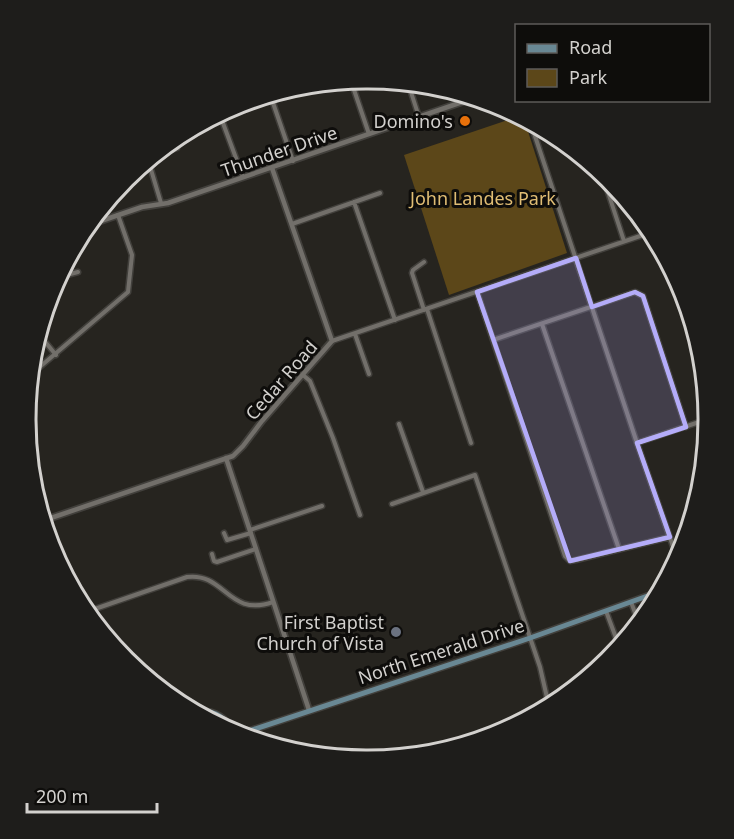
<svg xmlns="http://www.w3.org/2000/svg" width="734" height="839" viewBox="0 0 734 839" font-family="'Noto Sans',sans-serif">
<rect width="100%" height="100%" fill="#26241f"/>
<path fill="#5c4719" d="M 517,117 L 525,122 L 567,253 L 449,295 L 404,155 Z"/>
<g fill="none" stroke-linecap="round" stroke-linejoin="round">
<g stroke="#42403c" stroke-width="7">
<path id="minor" d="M 351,81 L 369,134
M 409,86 L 419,117
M 271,97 L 293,161
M 220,115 L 243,177
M 532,127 L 637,443 L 677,558
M 162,153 L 177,148
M 149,163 L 161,203
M 602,174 L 624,241
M 354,202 L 395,320
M 292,224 L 380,193
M 424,262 L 413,270 L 412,273 L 424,310
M 59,277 L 78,272
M 477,292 L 565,556 L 570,561 L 576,560 L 670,537
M 427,309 L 471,443
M 542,324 L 619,549
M 355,334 L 369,374
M 42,338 L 56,355
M 493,340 L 635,292 L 643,296 L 686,427
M 332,341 L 646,234
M 35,371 L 128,292 L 132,255 L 118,215
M 303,375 L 310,381 L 333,438 L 360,515
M 399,424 L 423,492
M 637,443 L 708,419
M 392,504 L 475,475 L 540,667 L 548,702
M 250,530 L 322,506
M 224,533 L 227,540 L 251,533
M 212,554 L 214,561 L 217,562 L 256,549
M 631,602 L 637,618
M 92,610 L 187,577 C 225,572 228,618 273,602
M 606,611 L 619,646"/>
</g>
<g stroke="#42403c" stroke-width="8">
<path id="tertiary" d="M 95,223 L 142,207 L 168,203 L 471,99
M 226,458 L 309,710
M 45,520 L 233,456 L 243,446 L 262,421 L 332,341 L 272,168"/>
</g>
<g stroke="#42403c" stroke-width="8">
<path id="secondary" d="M 201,711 C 216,711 227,719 234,733
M 237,735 L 530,638 L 653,594"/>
</g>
<use href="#minor" stroke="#726f6a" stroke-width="4"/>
<use href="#tertiary" stroke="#726f6a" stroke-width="4.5"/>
<use href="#secondary" stroke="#698894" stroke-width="5"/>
</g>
<path fill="#b4acf9" fill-opacity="0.2" stroke="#b4acf9" stroke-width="4.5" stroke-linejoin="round" d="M 576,258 L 592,307 L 635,292 L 643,296 L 686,427 L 637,443 L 670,537 L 570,561 L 477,292 Z"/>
<circle fill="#e8710a" stroke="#0e0d0b" stroke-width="2" cx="465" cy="121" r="6"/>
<circle fill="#6b7280" stroke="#0e0d0b" stroke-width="2" cx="396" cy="632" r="6"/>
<g text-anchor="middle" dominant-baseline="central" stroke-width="6" stroke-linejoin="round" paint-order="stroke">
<g font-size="18" fill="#d3d1ce" stroke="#0e0d0b" text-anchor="end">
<text x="453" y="121">Domino's</text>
<text x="384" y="622">First Baptist<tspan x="384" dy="21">Church of Vista</tspan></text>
</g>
<g font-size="18" fill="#d3d1ce" stroke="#0e0d0b">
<text transform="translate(279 151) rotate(-19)">Thunder Drive</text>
<text transform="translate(281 380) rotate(-49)">Cedar Road</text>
<text transform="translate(441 651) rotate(-18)">North Emerald Drive</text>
</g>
<g font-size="18" fill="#e0bd74" stroke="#0e0d0b">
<text x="483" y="198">John Landes Park</text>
</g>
</g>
<path d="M0 0H734V839H0ZM366 89H368A330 330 0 0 1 698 419V420A330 330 0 0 1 368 750H366A330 330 0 0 1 36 420V419A330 330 0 0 1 366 89Z" fill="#1e1d1b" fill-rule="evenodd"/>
<path fill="none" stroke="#d3d1ce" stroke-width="3" d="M366 89H368A330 330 0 0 1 698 419V420A330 330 0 0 1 368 750H366A330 330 0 0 1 36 420V419A330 330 0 0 1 366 89Z"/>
<rect x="515" y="24" width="195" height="78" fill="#0e0d0b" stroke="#5d5b59" stroke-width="1.5"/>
<rect x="527" y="44" width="30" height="9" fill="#698894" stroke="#5d5b59" stroke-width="1.5"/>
<text x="569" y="54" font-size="18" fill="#d3d1ce">Road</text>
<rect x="527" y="69" width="30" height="18" fill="#5c4719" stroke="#5d5b59" stroke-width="1.5"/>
<text x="569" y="84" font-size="18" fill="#d3d1ce">Park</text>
<path d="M27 803v9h130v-9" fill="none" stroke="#d3d1ce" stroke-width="3"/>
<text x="36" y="803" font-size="18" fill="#d3d1ce" stroke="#0e0d0b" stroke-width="4.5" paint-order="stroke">200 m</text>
</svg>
